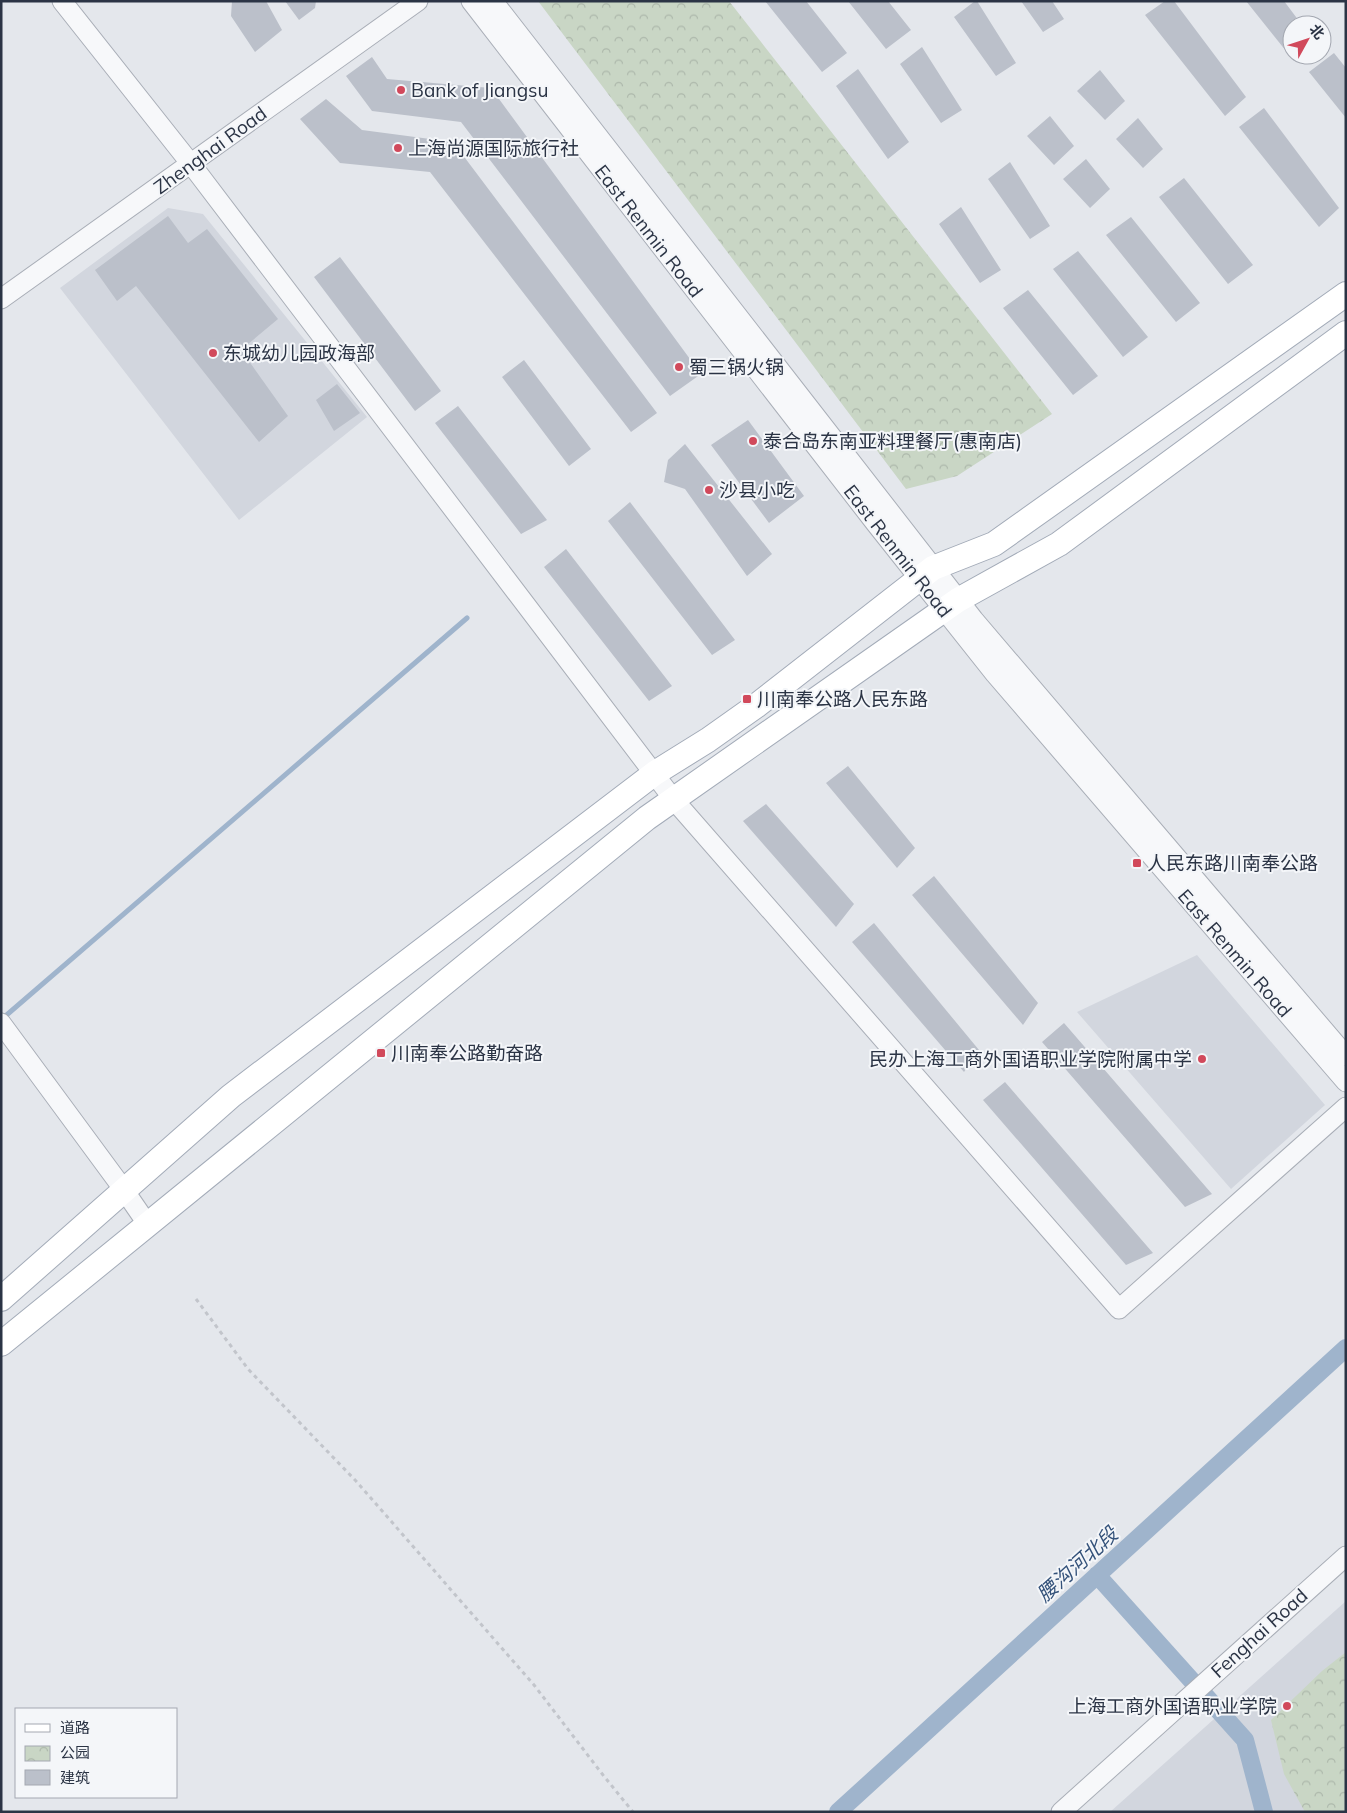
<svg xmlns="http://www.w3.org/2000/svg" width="1347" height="1813" viewBox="0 0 1347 1813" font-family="Mulish,'Noto Sans SC',sans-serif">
<defs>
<pattern id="park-crowns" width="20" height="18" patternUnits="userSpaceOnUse" patternTransform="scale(1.25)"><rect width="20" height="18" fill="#c9d6c5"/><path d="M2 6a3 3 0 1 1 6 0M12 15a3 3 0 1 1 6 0" fill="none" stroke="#adb8ab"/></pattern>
</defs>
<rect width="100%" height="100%" fill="#e4e7ec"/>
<path fill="#d2d6de" d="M 168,208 L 203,214 L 367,417 L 239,520 L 60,288 Z
M 1197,955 L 1325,1105 L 1231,1189 L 1077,1012 Z
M 1346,1601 L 1346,1812 L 1110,1812 Z"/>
<path fill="url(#park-crowns)" d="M 538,1 L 729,1 L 1052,414 L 957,476 L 906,489 Z
M 1346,1652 L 1346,1812 L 1305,1812 L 1284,1774 L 1271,1720 L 1322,1671 Z"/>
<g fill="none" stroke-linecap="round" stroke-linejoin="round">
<path stroke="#9fb4cc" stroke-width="5" d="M 2,1019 L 467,618"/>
<path stroke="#9fb4cc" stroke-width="18" d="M 1097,1575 L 1245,1740 L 1264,1812
M 838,1812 L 1346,1348"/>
</g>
<path fill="#bbc0ca" d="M 232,1 L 266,1 L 282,30 L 255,52 L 231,16 Z
M 285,1 L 316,1 L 315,8 L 299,20 Z
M 765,1 L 806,1 L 847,53 L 822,72 Z
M 848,1 L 888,1 L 911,30 L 886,49 Z
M 975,1 L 977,1 L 1016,63 L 996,76 L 954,17 Z
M 1021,1 L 1052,1 L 1064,19 L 1043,32 Z
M 1165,1 L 1174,1 L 1246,97 L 1225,116 L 1145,15 Z
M 1246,1 L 1284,1 L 1302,25 L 1292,25 L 1292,55 L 1301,55 L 1294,61 Z
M 922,47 L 962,110 L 941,123 L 900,64 Z
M 1334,53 L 1346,68 L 1346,118 L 1309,72 Z
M 372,57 L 387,79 L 491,88 L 701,374 L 670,396 L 461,122 L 372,111 L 346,76 Z
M 858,69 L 909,142 L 888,159 L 836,86 Z
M 1100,70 L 1125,101 L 1105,120 L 1077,91 Z
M 326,99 L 362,130 L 453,142 L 657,413 L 631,432 L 430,172 L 340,163 L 300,119 Z
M 1264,108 L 1339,208 L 1319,227 L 1239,127 Z
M 1050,116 L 1074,146 L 1054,165 L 1027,136 Z
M 1138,118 L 1163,149 L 1143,168 L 1116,139 Z
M 1086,159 L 1110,189 L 1090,208 L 1063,179 Z
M 1010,162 L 1050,226 L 1030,239 L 988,179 Z
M 1184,178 L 1253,265 L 1228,284 L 1159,197 Z
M 961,207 L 1001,270 L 980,283 L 939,224 Z
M 168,216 L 188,243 L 207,229 L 278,319 L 241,350 L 288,416 L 259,442 L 136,286 L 117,301 L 95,270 Z
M 1131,217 L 1200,303 L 1176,322 L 1106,235 Z
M 1078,251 L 1148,337 L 1123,357 L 1053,269 Z
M 340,257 L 441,391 L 415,411 L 314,277 Z
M 1028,290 L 1098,376 L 1073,395 L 1003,308 Z
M 524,360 L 591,449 L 569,466 L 502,377 Z
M 337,384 L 360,413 L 334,431 L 316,400 Z
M 458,406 L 547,520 L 521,534 L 435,423 Z
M 748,420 L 804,496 L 769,523 L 711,445 Z
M 685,444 L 772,554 L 747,576 L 685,489 L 664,482 L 668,460 Z
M 630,502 L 735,640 L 712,655 L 608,521 Z
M 566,549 L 672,686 L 649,701 L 544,567 Z
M 848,766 L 915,848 L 897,868 L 826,783 Z
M 766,804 L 854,904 L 836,927 L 743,821 Z
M 934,876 L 1038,1003 L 1023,1025 L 912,895 Z
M 874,923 L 979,1050 L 964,1072 L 852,942 Z
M 1064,1023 L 1212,1194 L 1185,1207 L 1042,1042 Z
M 1005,1082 L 1153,1253 L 1126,1265 L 983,1100 Z"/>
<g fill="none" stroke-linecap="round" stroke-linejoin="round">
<g stroke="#a9aeb7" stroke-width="21">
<path id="minor" d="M 62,1 L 191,164 L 674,800 L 1119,1309 L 1346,1107
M 471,1 L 876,524 L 995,674 L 1346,1082
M 493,1 L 974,620 L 1346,1056
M 1,299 L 418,1
M 1,1023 L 124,1190 L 148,1225
M 1061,1812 L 1346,1556"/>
</g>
<g stroke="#a3abb8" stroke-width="26">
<path id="major" d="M 1,1299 L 231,1096 L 655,773 L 708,740 L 756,706 L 933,568 L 994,544 L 1346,294
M 1,1344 L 647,818 L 958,600 L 1059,544 L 1346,333"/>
</g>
<path stroke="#c2c5cb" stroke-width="3" stroke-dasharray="4 4" stroke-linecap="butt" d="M 196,1299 L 248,1369 L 356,1481 L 534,1685 L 603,1775 L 633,1812"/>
<use href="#minor" stroke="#f7f8fa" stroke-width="19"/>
<use href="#major" stroke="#fff" stroke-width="24"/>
</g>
<g fill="#d1495b" stroke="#f4f6f9" stroke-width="2">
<circle cx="401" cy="90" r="5"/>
<circle cx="398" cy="148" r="5"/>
<circle cx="213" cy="353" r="5"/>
<circle cx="679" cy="367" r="5"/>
<circle cx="753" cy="441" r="5"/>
<circle cx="709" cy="490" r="5"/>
<rect x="742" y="694" width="10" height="10" rx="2.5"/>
<rect x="1132" y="858" width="10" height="10" rx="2.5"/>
<rect x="376" y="1048" width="10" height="10" rx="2.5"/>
<circle cx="1202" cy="1059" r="5"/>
<circle cx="1287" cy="1706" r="5"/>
</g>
<g text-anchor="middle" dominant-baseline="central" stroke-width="4" stroke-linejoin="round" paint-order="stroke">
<g font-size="19" fill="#2b3445" stroke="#f4f6f9" text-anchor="start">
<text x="411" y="90">Bank of Jiangsu</text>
<text x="408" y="148">上海尚源国际旅行社</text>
<text x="223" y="353">东城幼儿园政海部</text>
<text x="689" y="367">蜀三锅火锅</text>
<text x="763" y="441">泰合岛东南亚料理餐厅(惠南店)</text>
<text x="719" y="490">沙县小吃</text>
<text x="757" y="699">川南奉公路人民东路</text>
<text x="1147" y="863">人民东路川南奉公路</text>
<text x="391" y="1053">川南奉公路勤奋路</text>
<text x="1192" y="1059" text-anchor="end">民办上海工商外国语职业学院附属中学</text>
<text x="1277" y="1706" text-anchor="end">上海工商外国语职业学院</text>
</g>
<g font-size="19" fill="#2b3445" stroke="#f4f6f9">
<text transform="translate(210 150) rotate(-36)">Zhenghai Road</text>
<text transform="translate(649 231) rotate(52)">East Renmin Road</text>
<text transform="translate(898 551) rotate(52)">East Renmin Road</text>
<text transform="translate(1235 953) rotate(49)">East Renmin Road</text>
<text transform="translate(1259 1633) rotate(-42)">Fenghai Road</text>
</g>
<g font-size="20" font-style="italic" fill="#34527a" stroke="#f4f6f9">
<text transform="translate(1077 1564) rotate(-42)">腰沟河北段</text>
</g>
</g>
<rect width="1347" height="1813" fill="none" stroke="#2b3445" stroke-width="5"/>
<rect x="15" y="1708" width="162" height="90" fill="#f4f6f9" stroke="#a4a8b1"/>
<rect x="25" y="1724" width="25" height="8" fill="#ffffff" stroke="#a4a8b1"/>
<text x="60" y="1733" font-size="15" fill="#2b3445">道路</text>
<rect x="25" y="1746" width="25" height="15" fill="url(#park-crowns)" stroke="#a4a8b1"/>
<text x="60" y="1758" font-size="15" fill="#2b3445">公园</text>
<rect x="25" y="1770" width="25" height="15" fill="#bbc0ca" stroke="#a4a8b1"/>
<text x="60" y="1783" font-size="15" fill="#2b3445">建筑</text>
<g transform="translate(1307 40) rotate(50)"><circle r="24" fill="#f4f6f9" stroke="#a4a8b1"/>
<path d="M0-4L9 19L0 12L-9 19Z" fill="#d1495b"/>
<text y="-8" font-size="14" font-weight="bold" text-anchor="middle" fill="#2b3445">北</text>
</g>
</svg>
